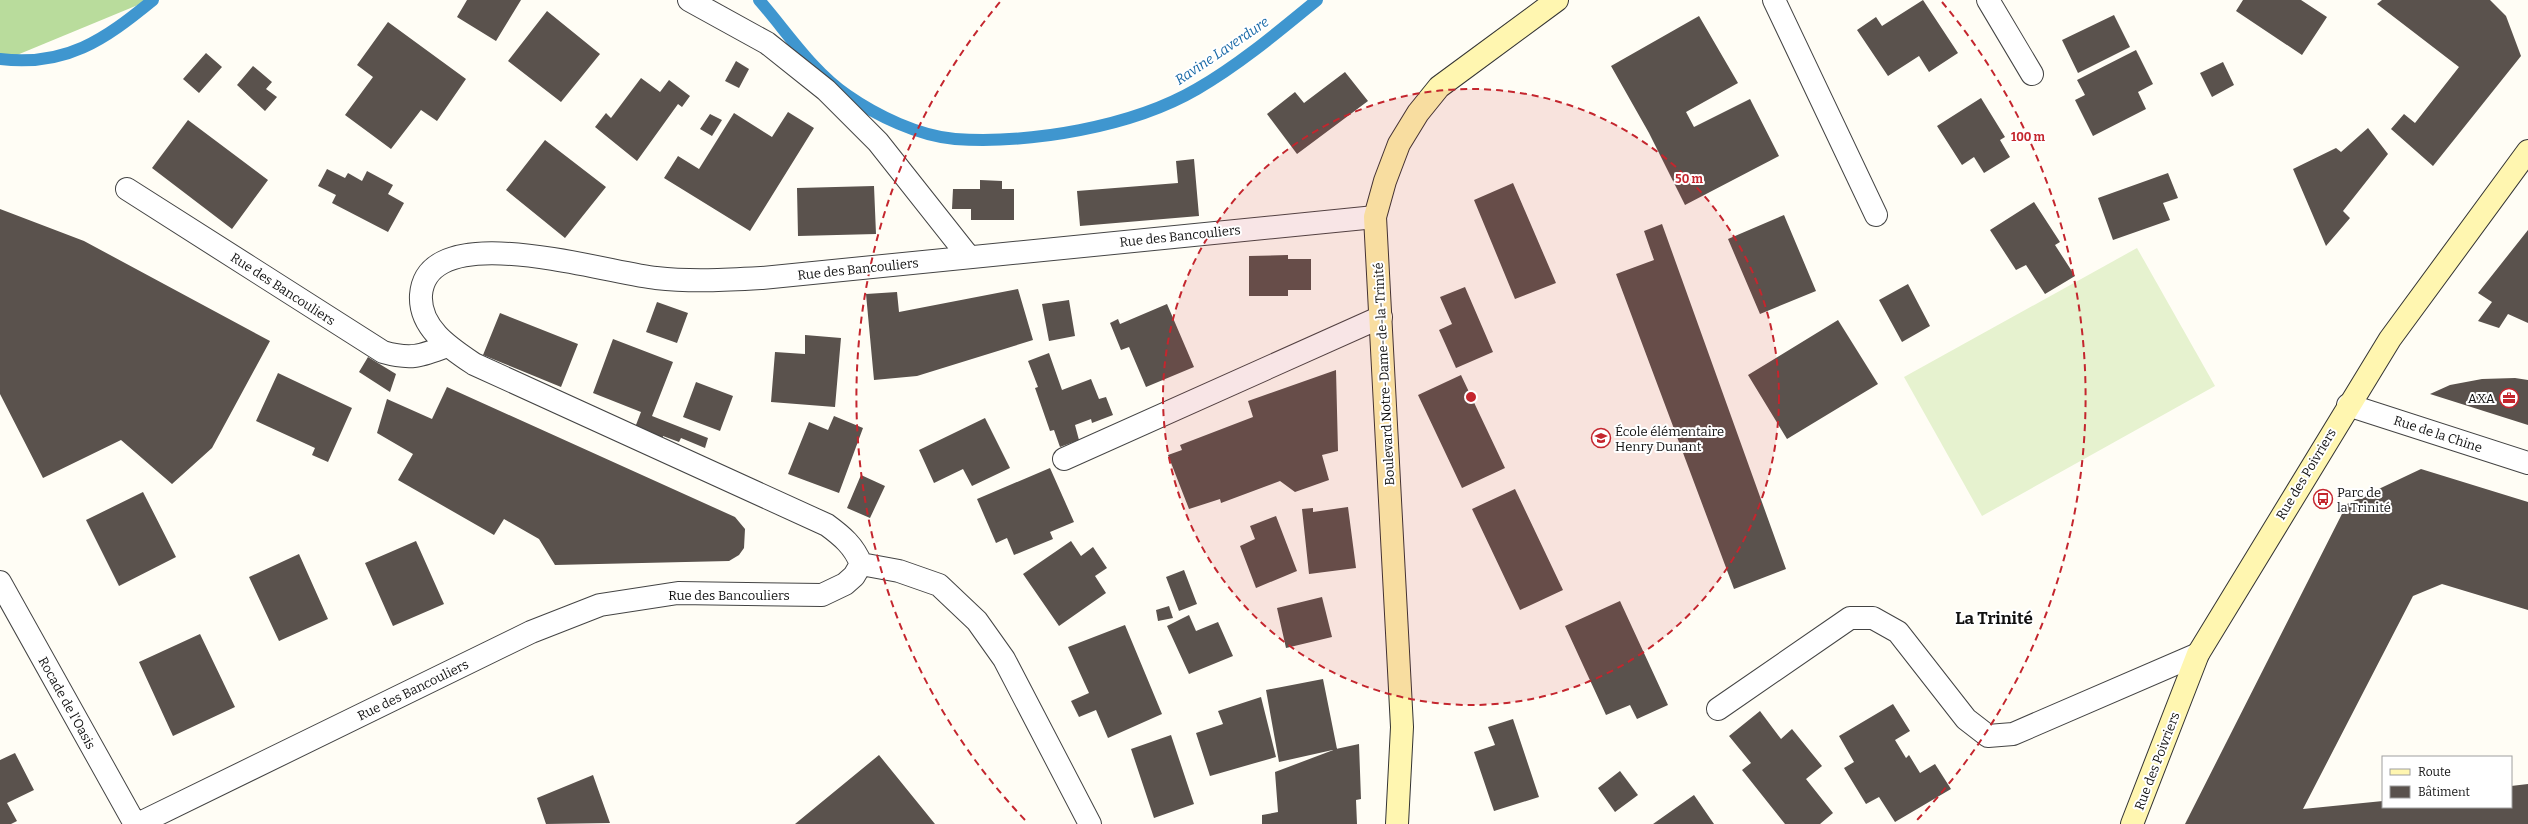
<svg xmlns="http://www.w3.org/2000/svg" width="2528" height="824" viewBox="0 0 2528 824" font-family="Bitter,serif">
<rect width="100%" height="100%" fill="#fffdf5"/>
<path fill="#b9dc9c" d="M 0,0 L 150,0 L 0,62 Z"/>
<path fill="#e6f2cf" d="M 2137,248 L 2215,386 L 1982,516 L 1904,377 Z"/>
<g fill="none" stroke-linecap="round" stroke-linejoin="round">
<path stroke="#3f96cf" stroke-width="12" d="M 759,0 C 787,32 812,71 847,95 C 877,116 919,136 955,139 C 1030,144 1132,127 1197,89 C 1240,64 1278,32 1317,0
M 0,59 C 66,67 104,40 153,0"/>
</g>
<path fill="#5a524d" d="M 467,0 L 521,0 L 496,41 L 457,17 Z
M 1923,0 L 1958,53 L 1929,72 L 1919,56 L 1888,76 L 1857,30 L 1876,17 L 1882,26 Z
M 2243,0 L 2301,0 L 2327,17 L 2302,55 L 2236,11 Z
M 2382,0 L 2490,0 L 2506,16 L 2521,56 L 2433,166 L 2391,129 L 2404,114 L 2415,123 L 2459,67 L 2377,4 Z
M 547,11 L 600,54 L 561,102 L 508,61 Z
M 2114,15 L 2130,47 L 2078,73 L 2062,40 Z
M 1699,16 L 1738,83 L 1686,112 L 1694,127 L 1750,99 L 1779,156 L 1685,205 L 1649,133 L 1611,66 Z
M 388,22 L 466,79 L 437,121 L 421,110 L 391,149 L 345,115 L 373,77 L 357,65 Z
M 2136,50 L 2153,84 L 2138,92 L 2146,109 L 2093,136 L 2075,100 L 2085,95 L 2077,80 Z
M 206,53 L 222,67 L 199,93 L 183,79 Z
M 736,61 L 749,69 L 739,88 L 725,81 Z
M 2223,62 L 2234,85 L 2212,97 L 2200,73 Z
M 253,66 L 272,82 L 266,89 L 277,97 L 265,111 L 237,85 Z
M 1345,72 L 1368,101 L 1297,154 L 1267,114 L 1295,92 L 1304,103 Z
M 641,78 L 660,92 L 669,80 L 690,96 L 682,107 L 678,104 L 637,161 L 595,127 L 606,113 L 611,118 Z
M 1981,98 L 2005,137 L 2000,140 L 2010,157 L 1984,173 L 1974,157 L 1962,165 L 1937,126 Z
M 788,112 L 814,128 L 750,231 L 664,178 L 678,156 L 699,169 L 734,113 L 772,137 Z
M 710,114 L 722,120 L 712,136 L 700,129 Z
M 188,120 L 268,180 L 232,229 L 152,168 Z
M 2368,128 L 2388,154 L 2343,211 L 2350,218 L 2326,246 L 2293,169 L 2336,148 L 2341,152 Z
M 545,140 L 606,187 L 565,238 L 506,190 Z
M 1194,159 L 1199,216 L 1080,226 L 1077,191 L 1178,183 L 1176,161 Z
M 327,169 L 345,178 L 348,173 L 362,181 L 367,171 L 393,185 L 388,194 L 404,203 L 388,232 L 332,203 L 336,195 L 318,186 Z
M 2168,173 L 2178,198 L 2163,203 L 2170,220 L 2113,240 L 2098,198 Z
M 980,180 L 1002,181 L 1002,189 L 1014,189 L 1014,220 L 971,220 L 971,209 L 952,209 L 953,189 L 980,189 Z
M 1513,183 L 1556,283 L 1515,299 L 1474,200 Z
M 874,186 L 876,234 L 798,236 L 797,188 Z
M 2034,202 L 2060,242 L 2055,245 L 2075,276 L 2045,294 L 2026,265 L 2016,270 L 1990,230 Z
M 0,209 L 84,241 L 270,341 L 212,448 L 172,484 L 121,440 L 43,478 L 0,394 Z
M 1784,215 L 1816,291 L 1760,314 L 1728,239 Z
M 1662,224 L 1786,569 L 1734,589 L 1616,274 L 1654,260 L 1644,231 Z
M 2528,230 L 2528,323 L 2508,314 L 2499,328 L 2478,321 L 2492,302 L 2478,293 Z
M 1288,255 L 1288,259 L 1311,259 L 1311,290 L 1288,290 L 1288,296 L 1249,296 L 1249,256 Z
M 1908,284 L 1930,326 L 1902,342 L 1879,300 Z
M 1465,287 L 1493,352 L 1456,368 L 1439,330 L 1452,324 L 1440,297 Z
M 1018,289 L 1033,340 L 917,376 L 874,380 L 866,294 L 897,292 L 899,312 Z
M 1069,300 L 1075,336 L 1049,341 L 1042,304 Z
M 657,302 L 688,313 L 677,343 L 646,332 Z
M 1167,304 L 1194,367 L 1146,387 L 1129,347 L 1121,350 L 1110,323 L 1118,319 L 1120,324 Z
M 500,313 L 578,344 L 561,387 L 483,355 Z
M 1838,320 L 1878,384 L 1787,439 L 1748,375 Z
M 805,335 L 841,338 L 835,407 L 771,402 L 775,352 L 805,354 Z
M 613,339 L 673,362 L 652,416 L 708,438 L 705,448 L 681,438 L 679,442 L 663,436 L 662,441 L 634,430 L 641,412 L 593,393 Z
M 1049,353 L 1062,390 L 1091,379 L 1099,399 L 1106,397 L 1113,415 L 1092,423 L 1091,419 L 1075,425 L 1079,440 L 1060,447 L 1054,430 L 1050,431 L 1035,388 L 1038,387 L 1028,361 Z
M 368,357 L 396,374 L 390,392 L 359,372 Z
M 1336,370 L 1338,451 L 1322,455 L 1329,480 L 1295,492 L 1280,481 L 1221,503 L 1220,499 L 1189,509 L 1168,455 L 1182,450 L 1180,445 L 1253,417 L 1248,401 Z
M 278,373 L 352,408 L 328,462 L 312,455 L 315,448 L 256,421 Z
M 1461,375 L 1505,468 L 1462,488 L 1418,395 Z
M 2515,378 L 2528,380 L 2528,425 L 2430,394 L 2450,385 L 2482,379 Z
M 696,382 L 733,396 L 720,431 L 683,417 Z
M 447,387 L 735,517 L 745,529 L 744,548 L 739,555 L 729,561 L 555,565 L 539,539 L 504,519 L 494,535 L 398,480 L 413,454 L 377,433 L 387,399 L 432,419 Z
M 834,416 L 863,428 L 839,493 L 788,474 L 809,422 L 828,430 Z
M 985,418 L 1010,468 L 972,486 L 963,469 L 934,483 L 919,450 Z
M 1050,468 L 1074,522 L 1050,532 L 1053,539 L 1014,555 L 1007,538 L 996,543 L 977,499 Z
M 2421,469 L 2528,502 L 2528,610 L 2442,584 L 2413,596 L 2303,809 L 2383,801 L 2383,807 L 2511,807 L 2511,786 L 2528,784 L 2528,824 L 2185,824 L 2347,504 Z
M 861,475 L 885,486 L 870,518 L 847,508 Z
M 1515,489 L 1563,590 L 1520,610 L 1472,509 Z
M 143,492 L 176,557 L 119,586 L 86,520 Z
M 1348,507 L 1356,568 L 1309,574 L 1302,509 L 1313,508 L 1313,512 Z
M 1276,516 L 1297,571 L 1256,588 L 1240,546 L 1255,539 L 1250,526 Z
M 416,541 L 444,604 L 393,626 L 365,563 Z
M 1071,541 L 1081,556 L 1093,547 L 1107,568 L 1095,576 L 1106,593 L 1059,626 L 1023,574 Z
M 299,554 L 328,619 L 279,641 L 249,577 Z
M 1184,570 L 1197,604 L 1179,611 L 1166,577 Z
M 1322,597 L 1332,637 L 1286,648 L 1277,608 Z
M 1620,601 L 1668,705 L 1637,719 L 1630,705 L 1606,715 L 1565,626 Z
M 1169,606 L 1173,618 L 1158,621 L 1156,610 Z
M 1189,615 L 1196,631 L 1218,622 L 1233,656 L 1189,674 L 1167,626 Z
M 1125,625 L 1162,714 L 1108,738 L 1096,710 L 1079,717 L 1071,701 L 1089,693 L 1068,647 Z
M 200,634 L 235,707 L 173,736 L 139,662 Z
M 1323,679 L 1337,749 L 1279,762 L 1266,690 Z
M 1261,697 L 1276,757 L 1210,776 L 1196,733 L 1223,724 L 1218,711 Z
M 1893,704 L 1910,731 L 1895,740 L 1906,758 L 1909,755 L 1920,773 L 1935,764 L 1951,789 L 1895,822 L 1879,797 L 1866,804 L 1844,768 L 1854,762 L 1839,736 Z
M 1760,711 L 1781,739 L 1792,729 L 1822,766 L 1806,779 L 1833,813 L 1820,824 L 1785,824 L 1742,770 L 1751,763 L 1729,736 Z
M 1513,719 L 1539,797 L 1494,811 L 1474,752 L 1495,745 L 1488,727 Z
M 1171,735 L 1194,804 L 1154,818 L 1131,749 Z
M 1359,744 L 1361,799 L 1356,800 L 1357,824 L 1262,824 L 1262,815 L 1278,812 L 1275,772 L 1336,749 Z
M 15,753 L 34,790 L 7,803 L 17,821 L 11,824 L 0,824 L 0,760 Z
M 879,755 L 935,824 L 795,824 Z
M 1620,771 L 1638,795 L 1615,812 L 1598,788 Z
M 593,775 L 610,823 L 546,824 L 537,798 Z
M 1694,795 L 1714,824 L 1653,824 Z"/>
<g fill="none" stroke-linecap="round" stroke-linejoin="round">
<g stroke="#444" stroke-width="24">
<path id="street" d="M 689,0 L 767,43 L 826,90 L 878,142 L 969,257
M 1774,0 L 1876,215
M 1988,0 L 2032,74
M 127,189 L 383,352 C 411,360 421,356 447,346
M 2348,405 L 2528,463
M 1064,459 L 1381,317
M 861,564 L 899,571 L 939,585 L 977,621 L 1004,659 L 1090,824
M 0,582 L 135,824
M 1718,709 L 1850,618 L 1873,618 L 1898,632 L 1966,719 L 1988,736 L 2013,734 L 2198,654
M 138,824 L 531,632 L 600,605 L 678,593 L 822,595 L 845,584 L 854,576 L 861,564 C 854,546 842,536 827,525 L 474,364 C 450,348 419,328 421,295 C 427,215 609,274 656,278 C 691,282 726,280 762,278 L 1375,217"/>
</g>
<g stroke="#333" stroke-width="24">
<path id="secondary" d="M 1397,824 L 1402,727 L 1375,217 L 1385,181 L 1399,144 L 1418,113 L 1439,87 L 1557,0
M 2132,824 L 2198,654 L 2390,339 L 2528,151"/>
</g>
<use href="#street" stroke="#fff" stroke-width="22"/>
<use href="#secondary" stroke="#fff6b0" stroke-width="22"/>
</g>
<circle cx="1471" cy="397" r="308" fill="#c4262e" fill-opacity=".12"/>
<g fill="none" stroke="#c4262e" stroke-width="2" stroke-dasharray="7 5">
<circle cx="1471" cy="397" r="308"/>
<path d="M1025 820A615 615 0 0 1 1000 2M1942 2A615 615 0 0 1 1917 820"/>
</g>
<defs>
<g id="office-ring" transform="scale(1)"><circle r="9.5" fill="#fff" stroke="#c4262e" stroke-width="1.5"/><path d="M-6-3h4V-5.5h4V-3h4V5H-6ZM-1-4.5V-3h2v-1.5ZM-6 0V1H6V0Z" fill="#c4262e"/></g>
<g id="school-ring" transform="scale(1)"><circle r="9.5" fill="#fff" stroke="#c4262e" stroke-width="1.5"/><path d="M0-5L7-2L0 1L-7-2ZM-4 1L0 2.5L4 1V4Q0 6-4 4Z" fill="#c4262e"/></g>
<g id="bus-ring" transform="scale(1)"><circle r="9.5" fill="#fff" stroke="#c4262e" stroke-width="1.5"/><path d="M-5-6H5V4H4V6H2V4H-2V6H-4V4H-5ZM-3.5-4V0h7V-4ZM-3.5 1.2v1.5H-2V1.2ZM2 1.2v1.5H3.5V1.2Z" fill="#c4262e"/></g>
</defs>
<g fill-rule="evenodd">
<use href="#office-ring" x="2509" y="398"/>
<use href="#school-ring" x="1601" y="438"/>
<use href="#bus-ring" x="2323" y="499"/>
</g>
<g text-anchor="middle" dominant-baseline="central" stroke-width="4" stroke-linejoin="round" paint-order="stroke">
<g font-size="13" fill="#111" stroke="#fff">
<text transform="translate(1180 236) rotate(-6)">Rue des Bancouliers</text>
<text transform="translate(858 269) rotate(-6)">Rue des Bancouliers</text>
<text transform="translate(283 289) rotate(33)">Rue des Bancouliers</text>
<text transform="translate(1384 374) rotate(-93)">Boulevard Notre-Dame-de-la-Trinité</text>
<text transform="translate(2438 434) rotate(18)">Rue de la Chine</text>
<text transform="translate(2306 474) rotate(-59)">Rue des Poivriers</text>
<text x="729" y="595">Rue des Bancouliers</text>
<text transform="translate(413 690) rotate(-26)">Rue des Bancouliers</text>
<text transform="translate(67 703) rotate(61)">Rocade de l'Oasis</text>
<text transform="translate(2157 761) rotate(-69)">Rue des Poivriers</text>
</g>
<g font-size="13" fill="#111" stroke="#fff" text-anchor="start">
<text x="2495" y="398" text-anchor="end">AXA</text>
<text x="1615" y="431">École élémentaire<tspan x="1615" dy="15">Henry Dunant</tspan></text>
<text x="2337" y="492">Parc de<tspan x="2337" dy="15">la Trinité</tspan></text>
</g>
<g font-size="14" font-style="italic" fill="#1768a6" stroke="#fff">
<text transform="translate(1222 51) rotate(-34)">Ravine Laverdure</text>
</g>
<g font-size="17" font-weight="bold" fill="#111" stroke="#fff">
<text x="1994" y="618">La Trinité</text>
</g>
</g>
<circle cx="1471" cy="397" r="6" fill="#c4262e" stroke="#fff" stroke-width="2"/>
<g font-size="12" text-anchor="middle" font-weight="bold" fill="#c4262e" stroke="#fff" stroke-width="4" stroke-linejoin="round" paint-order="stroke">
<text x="2028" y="141">100 m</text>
<text x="1689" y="183">50 m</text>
</g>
<rect x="2382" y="756" width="130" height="52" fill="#ffffff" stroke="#a0a0a0"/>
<rect x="2390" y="769" width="20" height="6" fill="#fff6b0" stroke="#a0a0a0"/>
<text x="2418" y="776" font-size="12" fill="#111111">Route</text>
<rect x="2390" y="786" width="20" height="12" fill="#5a524d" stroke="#a0a0a0"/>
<text x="2418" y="796" font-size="12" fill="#111111">Bâtiment</text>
</svg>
